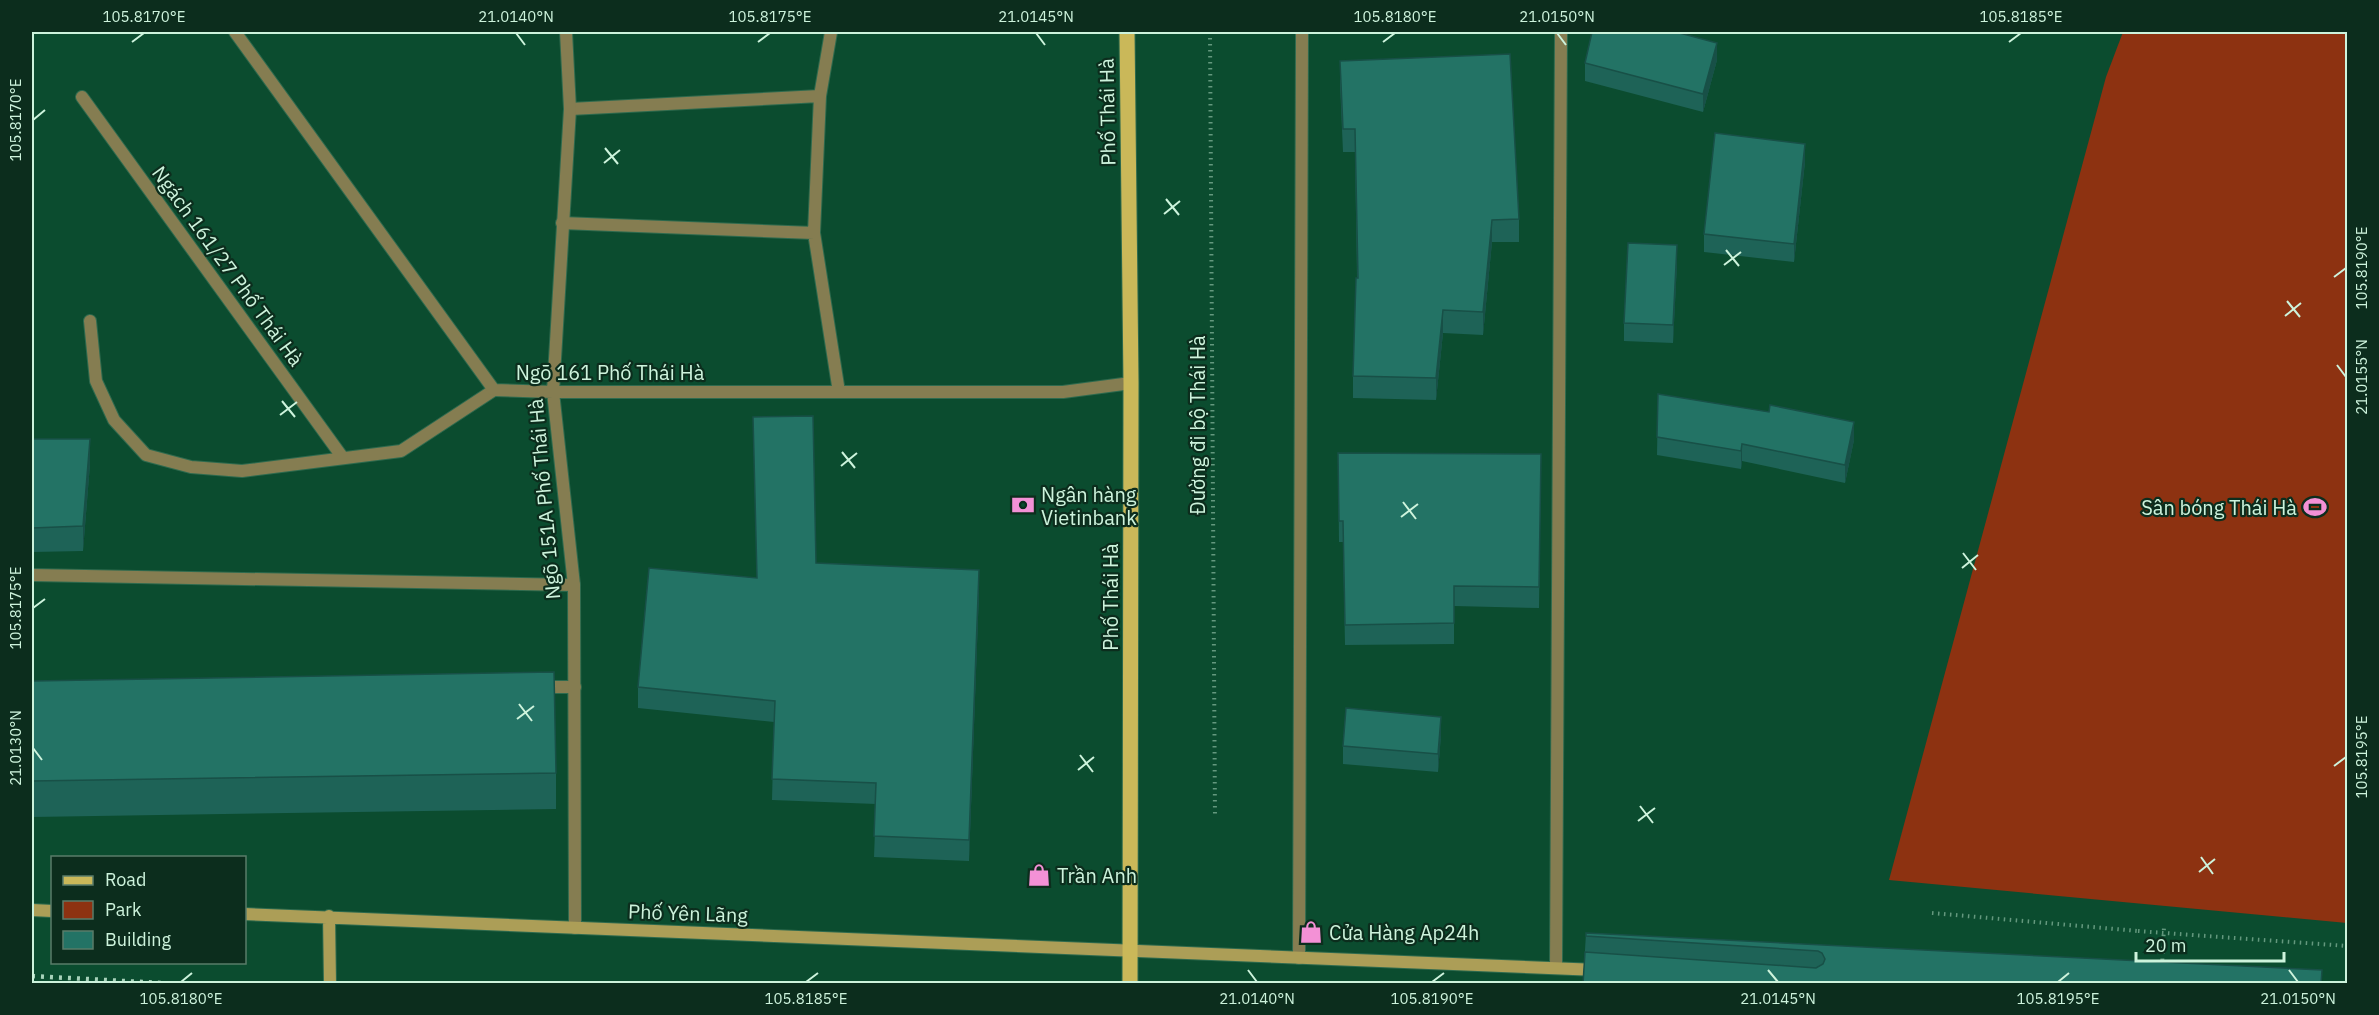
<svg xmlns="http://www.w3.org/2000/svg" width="2379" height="1015" viewBox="0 0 2379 1015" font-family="'IBM Plex Sans',sans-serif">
<rect width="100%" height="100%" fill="#0b4c2f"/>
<path fill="#8d3211" d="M 2123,32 L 2347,32 L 2347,923 L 1889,880 L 2106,77 Z"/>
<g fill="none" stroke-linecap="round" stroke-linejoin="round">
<g stroke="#2e6a4e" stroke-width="14">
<path id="lane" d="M 831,32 L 820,96 L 814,233 L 839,392
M 82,97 L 343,458
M 570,109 L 820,96
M 562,223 L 814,233
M 90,321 L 96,381 L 114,420 L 146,455 L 191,467 L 242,471 L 401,451 L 494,390
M 32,575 L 574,585
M 540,687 L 575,687
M 1556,967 L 1561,32"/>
</g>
<g stroke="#2e6a4e" stroke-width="14">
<path id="street" d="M 235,32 L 494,390 L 553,392 L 1063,392 L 1131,383
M 566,32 L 570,109 L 553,392 L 574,585 L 575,928
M 1299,958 L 1302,32"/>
</g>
<g stroke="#2e6a4e" stroke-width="14">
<path id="secondary" d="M 32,910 L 52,911
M 244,914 L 1598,970
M 329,916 L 330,984"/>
</g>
<g stroke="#2e6a4e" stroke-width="17">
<path id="primary" d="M 1127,32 L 1131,383 L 1130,984"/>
</g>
<path stroke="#64987e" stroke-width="4" stroke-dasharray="1.5 4.5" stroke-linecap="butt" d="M 1210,32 L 1215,818
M 1932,913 L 2138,931
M 2192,935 L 2348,946
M 2162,966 L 2164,927"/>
<use href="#lane" stroke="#857d51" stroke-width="12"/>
<use href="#street" stroke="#857d51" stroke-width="12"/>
<use href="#secondary" stroke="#ac9e57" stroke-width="12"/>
<use href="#primary" stroke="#cab859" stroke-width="15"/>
<path stroke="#a7d2ba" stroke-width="4.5" stroke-dasharray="3 6" stroke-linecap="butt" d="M 32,976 L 179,984"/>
<path stroke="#64987e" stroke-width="4" stroke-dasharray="1.5 4.5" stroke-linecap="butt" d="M 2138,931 L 2192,935"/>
</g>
<path fill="#1e6357" d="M 1717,60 L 1703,112 L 1585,81 L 1585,63 Z
M 1340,61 L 1519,219 L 1519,242 L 1492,242 L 1483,335 L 1443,333 L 1436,400 L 1353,398 L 1353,376 L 1357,278 L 1355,152 L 1343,152 L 1340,84 Z
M 1805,162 L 1794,262 L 1704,252 L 1704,234 Z
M 1677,263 L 1673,343 L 1624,341 L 1624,323 Z
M 1658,394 L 1854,440 L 1845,483 L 1742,461 L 1741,469 L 1657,455 Z
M 753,417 L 816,563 L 979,591 L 969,861 L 874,857 L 876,804 L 772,800 L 774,722 L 638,708 L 638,687 L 757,578 Z
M 32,439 L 90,464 L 83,551 L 32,552 Z
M 1338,453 L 1541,454 L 1539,608 L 1454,606 L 1454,644 L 1345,645 L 1343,542 L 1339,542 Z
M 32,681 L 556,773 L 556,809 L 32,817 Z
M 1441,735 L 1438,772 L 1343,764 L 1343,746 Z
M 1586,933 L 2322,984 L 1583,984 Z"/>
<path fill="#185047" d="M 1717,43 L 1717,60 L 1703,112 L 1703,94 Z
M 1805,144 L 1805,162 L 1794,262 L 1794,244 Z
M 1492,220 L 1492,242 L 1483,335 L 1483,312 Z
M 1677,245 L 1677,263 L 1673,343 L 1673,325 Z
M 1443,310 L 1443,333 L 1436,400 L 1436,378 Z
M 1854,422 L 1854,440 L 1845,483 L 1845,465 Z
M 90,439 L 90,464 L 83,551 L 83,526 Z
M 1742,444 L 1742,461 L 1741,469 L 1741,451 Z
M 979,570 L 979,591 L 969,861 L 969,840 Z
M 1441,717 L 1441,735 L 1438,772 L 1438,754 Z"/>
<path fill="#237365" stroke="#185047" stroke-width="1.5" d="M 1592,32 L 1676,32 L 1717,43 L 1703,94 L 1585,63 Z
M 1510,54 L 1519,219 L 1492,220 L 1483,312 L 1443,310 L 1436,378 L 1353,376 L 1356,278 L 1358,278 L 1355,129 L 1343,129 L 1340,61 Z
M 1715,133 L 1805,144 L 1794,244 L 1704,234 Z
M 1628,243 L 1677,245 L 1673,325 L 1624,323 Z
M 1658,394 L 1769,412 L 1770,405 L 1854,422 L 1845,465 L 1742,444 L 1741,451 L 1657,437 Z
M 813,416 L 816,563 L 979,570 L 969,840 L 874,836 L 876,783 L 772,779 L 775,701 L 638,687 L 649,568 L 757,578 L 753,417 Z
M 32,439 L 90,439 L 83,526 L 32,528 Z
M 1338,453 L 1541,454 L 1539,587 L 1454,586 L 1454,623 L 1345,625 L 1343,521 L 1339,521 Z
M 554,672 L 556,773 L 32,781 L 32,681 Z
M 1346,708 L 1441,717 L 1438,754 L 1343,746 Z
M 1586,933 L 2322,970 L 2321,984 L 1583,984 L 1585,952 L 1816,968 L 1823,964 L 1825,959 L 1822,953 L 1818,951 L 1586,936 Z"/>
<path fill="none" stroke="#cdf3dc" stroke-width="2" d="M 516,33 L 525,45M 1036,33 L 1045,45M 1557,33 L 1566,45M 132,42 L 144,33M 758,42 L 770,33M 1383,42 L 1395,33M 2009,42 L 2021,33M 33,120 L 45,110M 605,148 L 618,164M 604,163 L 620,150M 1166,199 L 1179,215M 1164,214 L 1180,201M 1726,250 L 1739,266M 1724,265 L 1741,252M 2334,277 L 2346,268M 2287,301 L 2300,317M 2285,316 L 2301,303M 2337,365 L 2346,377M 282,401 L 295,417M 280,415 L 297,402M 842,452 L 855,468M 841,466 L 857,453M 1403,502 L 1416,519M 1401,517 L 1418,504M 1963,553 L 1976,570M 1962,568 L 1978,555M 33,608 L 45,599M 519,704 L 532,721M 517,719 L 534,706M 33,748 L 42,760M 1080,755 L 1093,772M 2334,766 L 2346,757M 1078,770 L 1094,757M 1640,806 L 1653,823M 1638,821 L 1655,808M 2201,857 L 2213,874M 2199,872 L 2215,859M 1248,970 L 1257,982M 1768,970 L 1778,982M 2289,970 L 2298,982M 181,982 L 192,973M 806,982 L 818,973M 1432,982 L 1444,973M 2058,982 L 2069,973"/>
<defs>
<g id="bank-bare" transform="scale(1.8)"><path d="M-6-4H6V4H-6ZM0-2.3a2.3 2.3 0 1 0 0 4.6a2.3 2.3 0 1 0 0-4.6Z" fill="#f391d6" stroke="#0c2d1d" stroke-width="2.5" paint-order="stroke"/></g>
<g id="stadium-bare" transform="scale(1.8)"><path d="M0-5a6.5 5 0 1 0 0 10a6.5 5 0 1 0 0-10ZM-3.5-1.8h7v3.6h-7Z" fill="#f391d6" stroke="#0c2d1d" stroke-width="2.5" paint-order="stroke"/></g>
<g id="shop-bare" transform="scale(1.8)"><path d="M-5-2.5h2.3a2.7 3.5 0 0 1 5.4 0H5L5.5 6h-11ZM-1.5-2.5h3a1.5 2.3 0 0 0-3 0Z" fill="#f391d6" stroke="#0c2d1d" stroke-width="2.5" paint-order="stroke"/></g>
</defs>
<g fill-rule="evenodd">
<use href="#bank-bare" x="1023" y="505"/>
<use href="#stadium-bare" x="2315" y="507"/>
<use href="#shop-bare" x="1039" y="875"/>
<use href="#shop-bare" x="1311" y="932"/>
</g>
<g text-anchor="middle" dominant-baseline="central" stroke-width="4.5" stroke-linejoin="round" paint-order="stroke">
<g font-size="20" fill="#cdf3dc" stroke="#0c2d1d">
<text transform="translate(1107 112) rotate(-91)">Phố Thái Hà</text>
<text transform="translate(228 266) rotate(54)">Ngách 161/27 Phố Thái Hà</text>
<text x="610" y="372">Ngõ 161 Phố Thái Hà</text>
<text transform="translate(1197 425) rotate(-90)">Đường đi bộ Thái Hà</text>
<text transform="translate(544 499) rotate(-95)">Ngõ 151A Phố Thái Hà</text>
<text transform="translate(1110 597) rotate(-90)">Phố Thái Hà</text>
<text transform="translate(688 913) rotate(2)">Phố Yên Lãng</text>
</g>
<g font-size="20" fill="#cdf3dc" stroke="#0c2d1d" text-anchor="start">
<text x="1041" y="494">Ngân hàng<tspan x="1041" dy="23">Vietinbank</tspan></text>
<text x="2297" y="507" text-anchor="end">Sân bóng Thái Hà</text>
<text x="1057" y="875">Trần Anh</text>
<text x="1329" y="932">Cửa Hàng Ap24h</text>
</g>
</g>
<rect width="2379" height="1015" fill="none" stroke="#0c2d1d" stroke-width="66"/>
<rect x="51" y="856" width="195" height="108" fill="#0c2d1d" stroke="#597c69" stroke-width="1.5"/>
<rect x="63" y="876" width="30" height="9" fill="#cab859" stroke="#597c69" stroke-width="1.5"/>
<text x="105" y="886" font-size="18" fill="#cdf3dc">Road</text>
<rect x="63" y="901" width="30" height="18" fill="#8d3211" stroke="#597c69" stroke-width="1.5"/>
<text x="105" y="916" font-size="18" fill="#cdf3dc">Park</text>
<rect x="63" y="931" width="30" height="18" fill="#237365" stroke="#597c69" stroke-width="1.5"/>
<text x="105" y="946" font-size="18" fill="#cdf3dc">Building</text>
<path d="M2136 952v9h148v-9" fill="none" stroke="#cdf3dc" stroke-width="3"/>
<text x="2145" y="952" font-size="18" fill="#cdf3dc" stroke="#0c2d1d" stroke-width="4.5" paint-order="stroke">20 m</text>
<rect x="33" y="33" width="2313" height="949" fill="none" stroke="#cdf3dc" stroke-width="2"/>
<g font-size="15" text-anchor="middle" fill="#cdf3dc">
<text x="144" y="22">105.8170°E</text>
<text x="516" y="22">21.0140°N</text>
<text x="770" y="22">105.8175°E</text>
<text x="1036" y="22">21.0145°N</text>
<text x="1395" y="22">105.8180°E</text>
<text x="1557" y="22">21.0150°N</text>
<text x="2021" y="22">105.8185°E</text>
<text transform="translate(16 120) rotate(-90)" y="5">105.8170°E</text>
<text transform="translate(2362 268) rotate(-90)" y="5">105.8190°E</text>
<text transform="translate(2362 377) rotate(-90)" y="5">21.0155°N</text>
<text transform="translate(16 608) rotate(-90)" y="5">105.8175°E</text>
<text transform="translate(16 748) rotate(-90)" y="5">21.0130°N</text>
<text transform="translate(2362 757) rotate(-90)" y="5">105.8195°E</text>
<text x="181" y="1004">105.8180°E</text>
<text x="806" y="1004">105.8185°E</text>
<text x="1257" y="1004">21.0140°N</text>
<text x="1432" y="1004">105.8190°E</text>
<text x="1778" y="1004">21.0145°N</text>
<text x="2058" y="1004">105.8195°E</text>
<text x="2298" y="1004">21.0150°N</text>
</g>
</svg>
